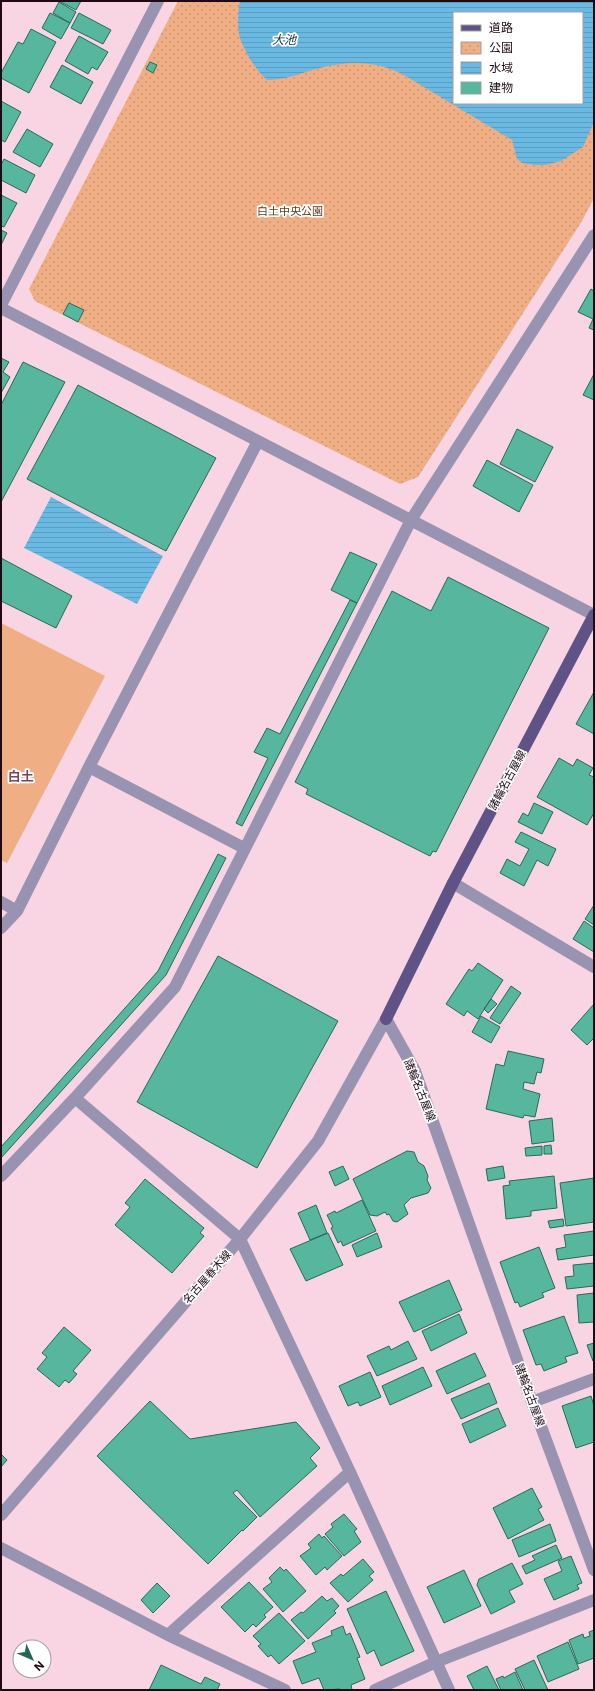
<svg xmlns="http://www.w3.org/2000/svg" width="595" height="1691" viewBox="0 0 595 1691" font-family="Inter,'Noto Sans JP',sans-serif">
<defs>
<pattern id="park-dots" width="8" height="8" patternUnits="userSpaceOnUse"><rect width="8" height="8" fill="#efae83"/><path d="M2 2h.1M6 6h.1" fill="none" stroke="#cc9470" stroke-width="1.8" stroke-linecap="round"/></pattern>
<pattern id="water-rules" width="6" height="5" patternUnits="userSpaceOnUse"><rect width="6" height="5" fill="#6ab9e3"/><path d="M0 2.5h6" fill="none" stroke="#5b9ec2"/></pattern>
</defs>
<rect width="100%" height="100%" fill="#f9d4e2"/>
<path fill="#efae83" d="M 1,623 L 105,676 L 7,863 L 1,860 Z"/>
<path fill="url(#park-dots)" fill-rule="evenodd" d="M 178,1 L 594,1 L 594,198 L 582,221 L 418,477 L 400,484 L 35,301 L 29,289 ZM 454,13 L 582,13 L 582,103 L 454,103 Z"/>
<path fill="url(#water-rules)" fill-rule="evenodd" d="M 240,1 L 594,1 L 594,122 L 583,147 L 561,161 L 545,165 L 535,165 L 522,163 L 517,159 L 512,140 L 404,75 C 371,58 341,61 306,72 C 294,76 280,80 267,80 C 256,71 245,52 240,38 C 237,30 238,9 240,1 ZM 454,13 L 582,13 L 582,103 L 454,103 Z
M 51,497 L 163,556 L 137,604 L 24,548 Z"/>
<path fill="#57b79e" stroke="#256b5a" d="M 59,1 L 81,1 L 76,10 Z
M 59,2 L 76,12 L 70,23 L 53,13 Z
M 50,13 L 70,23 L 61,39 L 42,28 Z
M 79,13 L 111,30 L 103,44 L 71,28 Z
M 31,29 L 56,42 L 29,93 L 1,78 L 1,73 L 18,42 L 23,44 Z
M 79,36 L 108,52 L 97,70 L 92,67 L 88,74 L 65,61 Z
M 150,62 L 157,65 L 153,73 L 146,69 Z
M 62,65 L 93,82 L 81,104 L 50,87 Z
M 1,101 L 21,112 L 5,142 L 1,140 Z
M 27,129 L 53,144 L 40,167 L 13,152 Z
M 4,159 L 35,175 L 26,193 L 1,180 L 1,165 Z
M 1,195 L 17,203 L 4,227 L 1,226 Z
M 1,230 L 7,233 L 1,245 Z
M 591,289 L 594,291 L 594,330 L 589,328 L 593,319 L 578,312 Z
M 69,303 L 84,310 L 78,322 L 63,314 Z
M 1,358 L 9,362 L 3,372 L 10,377 L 1,393 Z
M 23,362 L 65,382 L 1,502 L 1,405 Z
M 594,374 L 594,400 L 583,395 Z
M 78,385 L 216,458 L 166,551 L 27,479 Z
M 517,429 L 553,447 L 535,482 L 500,464 Z
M 487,460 L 533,485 L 519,512 L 473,486 Z
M 350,552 L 377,564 L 357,603 L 331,590 Z
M 1,558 L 72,596 L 56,628 L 1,601 Z
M 448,577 L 549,628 L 436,852 L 433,851 L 430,856 L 306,794 L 308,789 L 295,782 L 392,591 L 431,611 Z
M 350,600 L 357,603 L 242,826 L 236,823 L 268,758 L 254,752 L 267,728 L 280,734 Z
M 594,692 L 594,734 L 576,724 Z
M 559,758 L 573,766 L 577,759 L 593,768 L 589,775 L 594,777 L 594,813 L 587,825 L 537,797 Z
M 534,803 L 553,812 L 542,834 L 518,822 L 523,813 L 528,816 Z
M 521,832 L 556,849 L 548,866 L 537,860 L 524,886 L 500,873 L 507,859 L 520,866 L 529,849 L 515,842 Z
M 218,854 L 226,858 L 166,975 L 1,1158 L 1,1147 L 158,971 Z
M 594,905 L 594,925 L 585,919 Z
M 584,921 L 594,928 L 594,952 L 573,939 Z
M 218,956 L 338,1021 L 257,1168 L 137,1102 Z
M 478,963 L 503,980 L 478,1019 L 467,1011 L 464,1016 L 446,1004 L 469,969 L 472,971 Z
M 511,986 L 521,993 L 500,1024 L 490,1018 Z
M 491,999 L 497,1004 L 488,1013 L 484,1009 Z
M 594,1004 L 594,1038 L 587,1045 L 571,1030 Z
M 481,1016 L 500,1027 L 491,1043 L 472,1032 Z
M 508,1051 L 544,1059 L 541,1073 L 537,1072 L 534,1084 L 524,1082 L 523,1089 L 540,1094 L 535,1117 L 524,1115 L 523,1118 L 486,1109 L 496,1064 L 504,1066 Z
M 552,1118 L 554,1141 L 532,1144 L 529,1121 Z
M 551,1145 L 552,1154 L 544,1154 L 544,1146 Z
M 542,1146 L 542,1155 L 526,1156 L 525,1148 Z
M 407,1151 L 414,1152 L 418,1162 L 424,1166 L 428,1176 L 427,1180 L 431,1188 L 428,1193 L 411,1198 L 404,1205 L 408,1214 L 397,1222 L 393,1221 L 389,1214 L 387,1215 L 385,1212 L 377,1216 L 370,1215 L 353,1179 Z
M 343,1166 L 349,1179 L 335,1186 L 329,1172 Z
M 503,1166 L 505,1178 L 488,1181 L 486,1169 Z
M 554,1176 L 557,1208 L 531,1211 L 531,1216 L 506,1219 L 503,1186 L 510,1185 L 509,1181 Z
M 594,1178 L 594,1222 L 566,1226 L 560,1183 Z
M 145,1179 L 204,1228 L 200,1233 L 204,1236 L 172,1273 L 115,1225 L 130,1207 L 125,1203 Z
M 362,1200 L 376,1231 L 343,1246 L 341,1241 L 338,1243 L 331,1228 L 333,1227 L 327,1215 L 335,1211 L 336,1213 Z
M 316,1205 L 327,1233 L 310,1240 L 298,1213 Z
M 563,1219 L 564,1226 L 550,1228 L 548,1221 Z
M 594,1231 L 594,1255 L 558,1260 L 556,1249 L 566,1247 L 564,1235 Z
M 328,1233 L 343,1265 L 306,1281 L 290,1249 Z
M 377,1233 L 382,1247 L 357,1257 L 352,1245 Z
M 539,1247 L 555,1288 L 542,1293 L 544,1297 L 520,1307 L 518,1302 L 515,1303 L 500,1262 Z
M 594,1263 L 594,1286 L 567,1289 L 565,1277 L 574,1276 L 573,1265 Z
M 449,1280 L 462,1310 L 414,1332 L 399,1302 Z
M 594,1293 L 594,1322 L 579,1323 L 577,1295 Z
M 459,1314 L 467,1333 L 431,1351 L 422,1331 Z
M 564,1316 L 578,1353 L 565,1357 L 567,1362 L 544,1371 L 541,1364 L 536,1365 L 523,1330 Z
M 64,1327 L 91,1350 L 73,1371 L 77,1374 L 69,1383 L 65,1380 L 59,1387 L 37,1369 L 47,1357 L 42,1353 Z
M 408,1341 L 417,1359 L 377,1376 L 367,1356 L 389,1346 L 391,1350 Z
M 594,1343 L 594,1360 L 593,1361 L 587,1345 Z
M 475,1353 L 486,1376 L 447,1394 L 436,1371 Z
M 423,1367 L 432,1386 L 390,1405 L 382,1386 Z
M 370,1372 L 381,1397 L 360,1406 L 358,1402 L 348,1406 L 339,1386 Z
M 489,1383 L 497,1403 L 461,1419 L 451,1399 Z
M 591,1396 L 594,1406 L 594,1442 L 576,1448 L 562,1406 Z
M 150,1401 L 190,1439 L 296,1422 L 320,1448 L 310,1458 L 317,1466 L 260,1517 L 237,1490 L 233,1493 L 257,1517 L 243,1531 L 242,1530 L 208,1564 L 97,1456 Z
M 498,1408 L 506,1426 L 470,1443 L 462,1424 Z
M 1,1454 L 7,1460 L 1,1467 Z
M 532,1488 L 542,1507 L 538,1509 L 544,1520 L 508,1539 L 493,1508 Z
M 344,1514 L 357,1529 L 354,1531 L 361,1542 L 344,1556 L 325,1534 L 333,1527 L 331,1524 Z
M 550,1524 L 556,1541 L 519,1557 L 512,1540 Z
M 319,1534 L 322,1538 L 324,1536 L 342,1556 L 327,1570 L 325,1567 L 316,1575 L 300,1556 L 311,1548 L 308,1544 Z
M 556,1545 L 562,1558 L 526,1574 L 522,1566 L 535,1560 L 532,1556 Z
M 571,1556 L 582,1583 L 577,1585 L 579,1589 L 554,1600 L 544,1579 L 562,1571 L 558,1561 Z
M 363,1559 L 374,1572 L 369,1576 L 373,1580 L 348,1602 L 330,1583 L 341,1574 L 343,1576 Z
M 512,1563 L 523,1584 L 509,1591 L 515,1602 L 491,1614 L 477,1585 L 479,1579 Z
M 280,1567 L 284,1571 L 286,1569 L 306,1591 L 283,1612 L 263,1589 L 272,1582 L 269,1578 Z
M 464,1570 L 481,1606 L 444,1623 L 427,1587 Z
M 249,1582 L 273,1607 L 264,1615 L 266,1617 L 256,1627 L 253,1624 L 245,1632 L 221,1607 Z
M 157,1583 L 170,1596 L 153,1613 L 141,1600 Z
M 386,1591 L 414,1651 L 381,1666 L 374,1650 L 367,1654 L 347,1609 Z
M 322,1596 L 327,1601 L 332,1598 L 339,1606 L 334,1611 L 336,1613 L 308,1639 L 291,1620 L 301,1612 L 303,1613 Z
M 279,1613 L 305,1641 L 279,1664 L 271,1655 L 268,1657 L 258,1646 L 261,1644 L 253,1636 Z
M 343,1626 L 346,1635 L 350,1633 L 360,1657 L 357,1658 L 365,1679 L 351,1685 L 352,1690 L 340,1690 L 340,1689 L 324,1690 L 319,1678 L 302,1684 L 293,1661 L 316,1652 L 312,1643 L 332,1635 L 331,1631 Z
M 594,1630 L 594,1658 L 578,1664 L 569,1640 L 583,1634 L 584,1638 L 590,1636 L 589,1632 Z
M 568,1642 L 579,1669 L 548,1682 L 537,1656 Z
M 534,1660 L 548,1690 L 525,1690 L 515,1669 Z
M 161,1665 L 201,1684 L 205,1677 L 220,1684 L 217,1690 L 149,1690 Z
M 487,1666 L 499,1690 L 474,1690 L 467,1676 Z
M 515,1672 L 523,1690 L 501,1690 L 496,1679 L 503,1676 L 504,1678 Z"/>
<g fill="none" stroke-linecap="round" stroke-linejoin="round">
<path stroke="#9893b1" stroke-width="12" d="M 1,305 L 158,1
M 1,308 L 594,615
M 89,767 L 244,848
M 453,883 L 594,967
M 1,902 L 17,911
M 1,928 L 17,911 L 89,767 L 258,441
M 386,1019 L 415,1071 L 532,1402 L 594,1570
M 75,1098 L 240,1239 L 350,1472 L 449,1690
M 1,1176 L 75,1098 L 175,987 L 411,520 L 594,235
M 532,1402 L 594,1379
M 1,1515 L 240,1239 L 318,1141 L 386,1019
M 1,1548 L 168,1635 L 285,1690
M 168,1635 L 350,1472
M 375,1690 L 436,1662 L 594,1600"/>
<path stroke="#5f5287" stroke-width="12" d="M 386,1019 L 453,883 L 594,615"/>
</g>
<g text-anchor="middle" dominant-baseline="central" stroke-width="3.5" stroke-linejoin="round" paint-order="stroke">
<g font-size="11" fill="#663a1a" stroke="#fff">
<text x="290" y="211">白土中央公園</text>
</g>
<g font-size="11" fill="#1f0a13" stroke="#fff">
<text transform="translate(507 780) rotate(-62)">諸輪名古屋線</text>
<text transform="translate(420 1090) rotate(68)">諸輪名古屋線</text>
<text transform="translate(207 1277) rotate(-49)">名古屋春木線</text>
<text transform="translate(530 1395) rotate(70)">諸輪名古屋線</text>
</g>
<g font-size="12" font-style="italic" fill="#0e3244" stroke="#fff">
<text x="284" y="39">大池</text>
</g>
<g font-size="13" font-weight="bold" fill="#78455b" stroke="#fff">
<text x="21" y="776">白土</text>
</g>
</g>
<rect width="595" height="1691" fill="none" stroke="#1f0a13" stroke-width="4"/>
<rect x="453" y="12" width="130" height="92" fill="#ffffff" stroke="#a59da1"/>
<rect x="461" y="25" width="20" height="6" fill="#5f5287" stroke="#a59da1"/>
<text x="489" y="32" font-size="12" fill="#1f0a13">道路</text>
<rect x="461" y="42" width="20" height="12" fill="url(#park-dots)" stroke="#a59da1"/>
<text x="489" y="52" font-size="12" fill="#1f0a13">公園</text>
<rect x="461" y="62" width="20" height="12" fill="url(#water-rules)" stroke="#a59da1"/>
<text x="489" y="72" font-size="12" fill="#1f0a13">水域</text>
<rect x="461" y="82" width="20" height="12" fill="#57b79e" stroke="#a59da1"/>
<text x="489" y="92" font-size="12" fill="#1f0a13">建物</text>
<g transform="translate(32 1659) rotate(135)"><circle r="19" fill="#ffffff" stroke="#a59da1"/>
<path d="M0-3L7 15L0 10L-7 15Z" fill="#256756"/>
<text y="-6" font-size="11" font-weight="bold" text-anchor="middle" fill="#1f0a13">N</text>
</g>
</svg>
